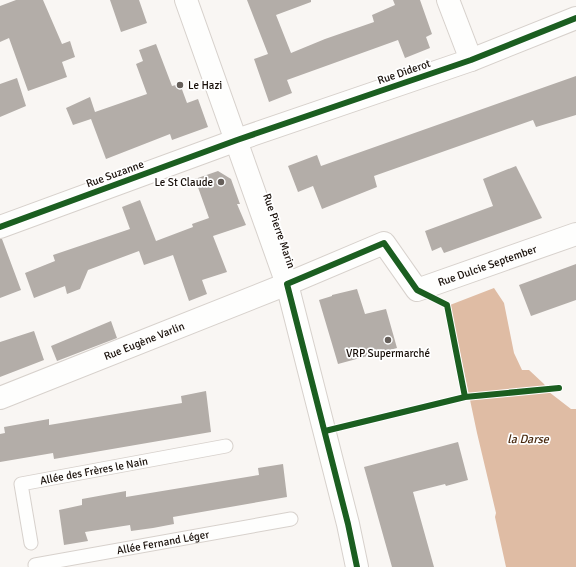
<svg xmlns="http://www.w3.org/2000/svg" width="576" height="567" viewBox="0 0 576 567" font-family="Signika,sans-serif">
<rect width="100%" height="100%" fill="#f9f6f3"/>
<path fill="#dfbca4" d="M 494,288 L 504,303 L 514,353 L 522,370 L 529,370 L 544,384 L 549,392 L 571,409 L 576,409 L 576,567 L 506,567 L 495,517 L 496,513 L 477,433 L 450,305 Z"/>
<path fill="#b3ada8" d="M 16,0 L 43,0 L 62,44 L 70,41 L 75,57 L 62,62 L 67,77 L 28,91 L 9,38 L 0,42 L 0,6 Z
M 110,0 L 139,0 L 147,23 L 121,32 Z
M 247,0 L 311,0 L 311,2 L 276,15 L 291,53 L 325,39 L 374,22 L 372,15 L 395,5 L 393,0 L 420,0 L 432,34 L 426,37 L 430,48 L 405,58 L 398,40 L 287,80 L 292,93 L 269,102 L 254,59 L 268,54 Z
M 156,44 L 172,86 L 180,84 L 187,103 L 198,99 L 208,127 L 172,140 L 170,134 L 106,159 L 91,119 L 73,125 L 66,108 L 90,97 L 95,112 L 147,94 L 136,64 L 143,61 L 139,50 Z
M 576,76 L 576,115 L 536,127 L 533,120 L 374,176 L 377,187 L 322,209 L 313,186 L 298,192 L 288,166 L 317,155 L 321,166 Z
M 17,78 L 26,106 L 0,117 L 0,84 Z
M 516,166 L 542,218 L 444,253 L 441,247 L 432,251 L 425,231 L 493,206 L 483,179 Z
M 218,171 L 231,179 L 240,204 L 237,204 L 246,225 L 213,236 L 227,272 L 202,280 L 207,294 L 189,301 L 173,255 L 144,265 L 139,251 L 88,270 L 80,289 L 67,294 L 65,286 L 34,298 L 25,273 L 55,261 L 53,255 L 130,229 L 122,207 L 140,200 L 156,241 L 193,227 L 192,224 L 209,218 L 195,179 Z
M 0,239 L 2,239 L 21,290 L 0,298 Z
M 576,264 L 576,300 L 531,316 L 519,285 Z
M 357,289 L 365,314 L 386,309 L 397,348 L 338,364 L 319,300 L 332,296 L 332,295 Z
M 111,321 L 117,338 L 57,361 L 51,346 Z
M 34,331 L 44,360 L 0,377 L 0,342 Z
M 206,391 L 211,432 L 54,459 L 53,453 L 0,462 L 0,434 L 5,433 L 4,427 L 49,419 L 49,425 L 182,403 L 181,396 Z
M 458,442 L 468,480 L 446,486 L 445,484 L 413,492 L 434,567 L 392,567 L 364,467 Z
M 283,464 L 287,497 L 173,517 L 174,524 L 153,528 L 131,531 L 130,525 L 85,532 L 88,541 L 64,545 L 59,510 L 82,505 L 82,499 L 126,491 L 126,497 L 259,475 L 258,468 Z"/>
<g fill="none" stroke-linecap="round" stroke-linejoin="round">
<g stroke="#d7d1cc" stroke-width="15">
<g id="service">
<path id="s1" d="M 31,543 L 21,484 L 226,446"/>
<path id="s2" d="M 35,565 L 291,519"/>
</g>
</g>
<g stroke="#d7d1cc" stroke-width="24">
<g id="minor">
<path d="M 448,0 L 471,60"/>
<path d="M 0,227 L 237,140 L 471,60 L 576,18"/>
<path id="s3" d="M 0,398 L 287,284 L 384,243 L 417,290 L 576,234"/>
</g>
</g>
<g stroke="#d7d1cc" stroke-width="24">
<path id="tertiary" d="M 186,0 L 287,284 L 348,524 L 357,567"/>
</g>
<use href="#service" stroke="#fefefd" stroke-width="13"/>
<use href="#minor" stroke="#fefefd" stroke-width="22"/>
<use href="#tertiary" stroke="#fefefd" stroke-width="22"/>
<g stroke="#fff" stroke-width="8">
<path id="cycleway" d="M 0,227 L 237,140 L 471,60 L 576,18
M 325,431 L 465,397 L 559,388
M 357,567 L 348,524 L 287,284 L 384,243 L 417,290 L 447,305 L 465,397"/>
</g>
<use href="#cycleway" stroke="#1b5e20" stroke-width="6"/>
</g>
<g fill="#665f5a" stroke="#fff" stroke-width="1.5">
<circle cx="180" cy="85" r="4"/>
<circle cx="221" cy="182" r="4"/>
<circle cx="388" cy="340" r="4"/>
</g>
<g text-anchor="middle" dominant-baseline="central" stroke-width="3.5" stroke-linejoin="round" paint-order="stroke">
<g font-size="11" fill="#170e08" stroke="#fff">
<text transform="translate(404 72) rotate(-19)">Rue Diderot</text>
<text transform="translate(115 174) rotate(-20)">Rue Suzanne</text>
<text transform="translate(279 231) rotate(71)">Rue Pierre Marin</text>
<text stroke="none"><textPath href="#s3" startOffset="546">Rue Dulcie September</textPath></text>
<text stroke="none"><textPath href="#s3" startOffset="155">Rue Eugène Varlin</textPath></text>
<text stroke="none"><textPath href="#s1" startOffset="134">Allée des Frères le Nain</textPath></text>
<text stroke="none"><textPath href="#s2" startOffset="130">Allée Fernand Léger</textPath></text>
</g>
<g font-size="11" fill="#170e08" stroke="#fff" text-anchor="start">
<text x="188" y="85">Le Hazi</text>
<text x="213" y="182" text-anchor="end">Le St Claude</text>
<text x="388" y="353" text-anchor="middle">VRP Supermarché</text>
</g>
<g font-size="12" font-style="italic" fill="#48280d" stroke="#fff">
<text x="528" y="439">la Darse</text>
</g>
</g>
</svg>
